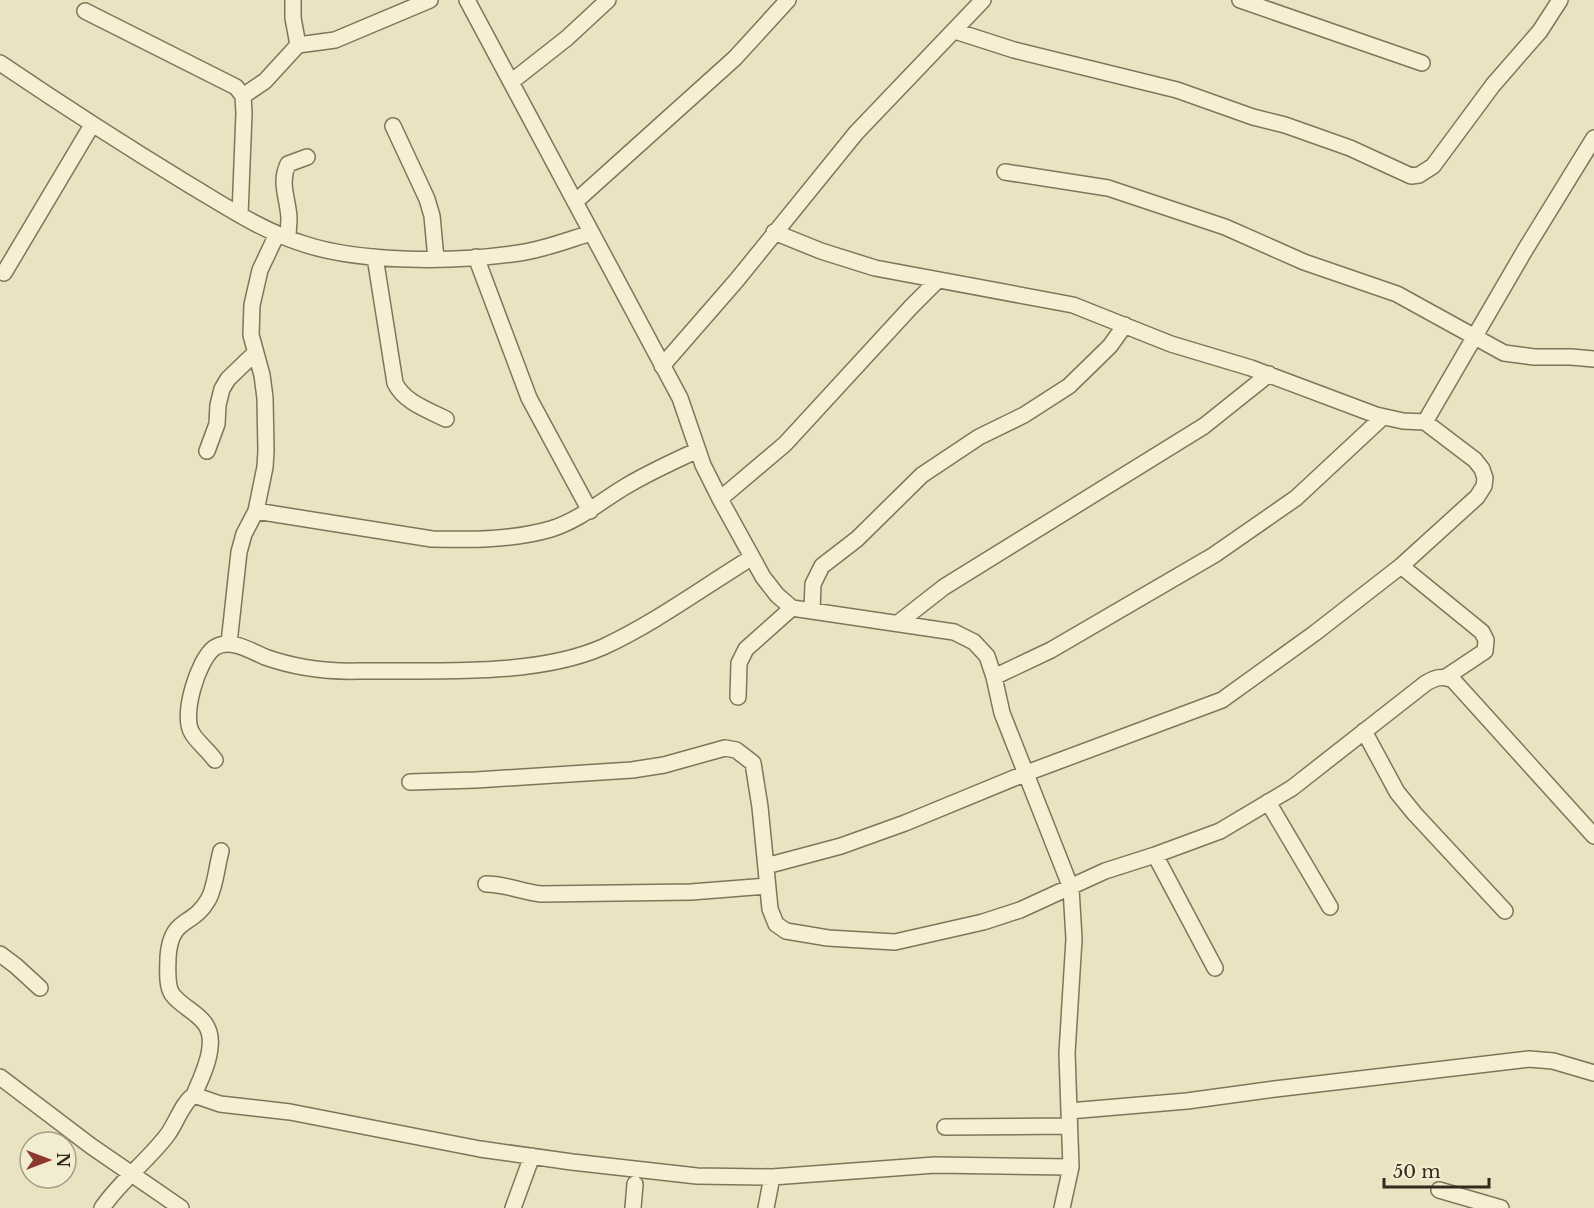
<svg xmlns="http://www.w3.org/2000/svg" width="1594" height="1208" viewBox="0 0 1594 1208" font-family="'Libre Baskerville',serif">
<rect width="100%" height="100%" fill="#eae3c1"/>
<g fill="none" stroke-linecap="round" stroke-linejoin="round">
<g stroke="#82745a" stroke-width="18">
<path id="minor" d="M 467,0 L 680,398 L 703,465 L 720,499 L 763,577 L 777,595 L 792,608 L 954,632 L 974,642 L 987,656 L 994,677 L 1002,713 L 1071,888 L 1074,939 L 1067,1053 L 1069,1111
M 1240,0 L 1422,63
M 85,11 L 236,87 L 243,96 L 244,113 L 240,215
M 955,31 L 1014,50 L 1177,90 L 1253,117 L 1285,125 L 1350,148 L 1411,176 L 1419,175 L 1433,166 L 1493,85 L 1540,31 L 1560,0
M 298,45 L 335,40 L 430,0
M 0,63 C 62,105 124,145 188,184 C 225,206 262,231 304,244 C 362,263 453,262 512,254 C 539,251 565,241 591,233
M 511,82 L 567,38 L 608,0
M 243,96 L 265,81 L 298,45 L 293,18 L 293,0
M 393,126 L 427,199 L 432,216 L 436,259
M 1005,172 L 1108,188 L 1225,227 L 1304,262 L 1397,294 L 1504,353 L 1534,357 L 1571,357 L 1594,359
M 575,202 L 735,58 L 788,0
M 288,238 C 288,231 289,224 289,218 C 288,198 279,183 288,164 L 307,157
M 375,257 L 395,383 C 404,402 428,410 446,419
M 476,257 L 529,398 L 590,511
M 4,273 L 92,125
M 662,366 L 736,281 L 856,133 L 983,0
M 1425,422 L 1525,250 L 1594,138
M 207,451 L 217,424 L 218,405 L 222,389 L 228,379 L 255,353
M 720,499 L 785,444 L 911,307 L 938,280
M 256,511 L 432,539 C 471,540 513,540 551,529 C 580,520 602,500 628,485 C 650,472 674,461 698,450
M 1401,566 L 1482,632 L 1486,640 L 1485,651 L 1446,677
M 812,611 L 813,584 L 822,566 L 857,539 L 922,475 L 979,437 L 1024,415 L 1069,386 L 1110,346 L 1125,325
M 898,623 L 944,587 L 1204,426 L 1269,374
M 229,643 L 239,552 L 244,534 L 256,511 L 265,467 L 266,451 L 265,398 L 262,375 L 251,335 L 252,305 L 260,270 L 277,234
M 994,677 L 1051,650 L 1214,555 L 1296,498 L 1383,417
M 738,697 L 739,663 L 746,649 L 792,608
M 1364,731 L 1397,792 L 1414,813 L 1505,911
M 215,760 C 208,750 197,742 192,733 C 181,715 198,660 214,648 C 229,637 251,651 265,657 C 296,668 326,672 359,671 C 433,670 535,677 603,647 C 655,623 702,588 751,558
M 410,782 L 476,780 L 632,770 L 664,765 L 725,748 L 736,750 L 753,763 L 760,807 L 770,909 L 776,924 L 786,931 L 828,938 L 895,942 L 983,922 L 1020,910 L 1105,871 L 1155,855 L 1220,831 L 1292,788 L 1426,683 C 1435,678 1442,675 1453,680 L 1594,836
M 1268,802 L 1330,907
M 1155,855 L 1215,968
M 766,866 L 841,846 L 905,823 L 1024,774 L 1222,700 L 1315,633 L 1401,566 L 1477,497 L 1484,486 L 1485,478 L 1482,469 L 1475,460 L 1425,422 L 1403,421 L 1376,415 L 1251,368 L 1171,344 L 1073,305 L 875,268 L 821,251 L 774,232
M 486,884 C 506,884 522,892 541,894 L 691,892 L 767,886
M 0,954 L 16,966 L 40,988
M 0,1077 L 91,1146 L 181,1208
M 194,1095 C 200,1080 209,1063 210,1047 C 214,1016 185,1012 172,994 C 166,985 168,967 168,957 C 171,916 192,928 208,900 C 215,889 217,865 221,851
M 945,1127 L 1069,1126
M 1439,1190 L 1501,1208
M 102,1208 C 121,1180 148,1161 168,1134 C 176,1123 183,1102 194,1095 L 220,1104 L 290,1112 L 480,1149 L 572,1162 L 697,1176 L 772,1177 L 935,1165 L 1071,1167
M 513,1208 L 532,1156
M 633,1208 L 635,1184
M 766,1208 L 772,1177
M 1062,1208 L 1071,1167 L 1069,1111 L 1187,1101 L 1275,1089 L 1529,1059 L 1553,1061 L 1594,1073"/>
</g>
<use href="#minor" stroke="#f6efd3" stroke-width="15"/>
</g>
<g transform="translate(48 1160) rotate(90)"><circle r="28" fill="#f2ecd0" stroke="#a69e88" stroke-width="1.5"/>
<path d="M0-4.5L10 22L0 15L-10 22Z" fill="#8d382e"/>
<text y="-9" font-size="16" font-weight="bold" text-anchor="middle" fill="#332a1d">N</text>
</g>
<path d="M1384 1178v9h105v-9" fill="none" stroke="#332a1d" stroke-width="3"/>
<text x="1393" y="1178" font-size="18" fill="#332a1d" stroke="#f2ecd0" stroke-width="4.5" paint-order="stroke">50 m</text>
</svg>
